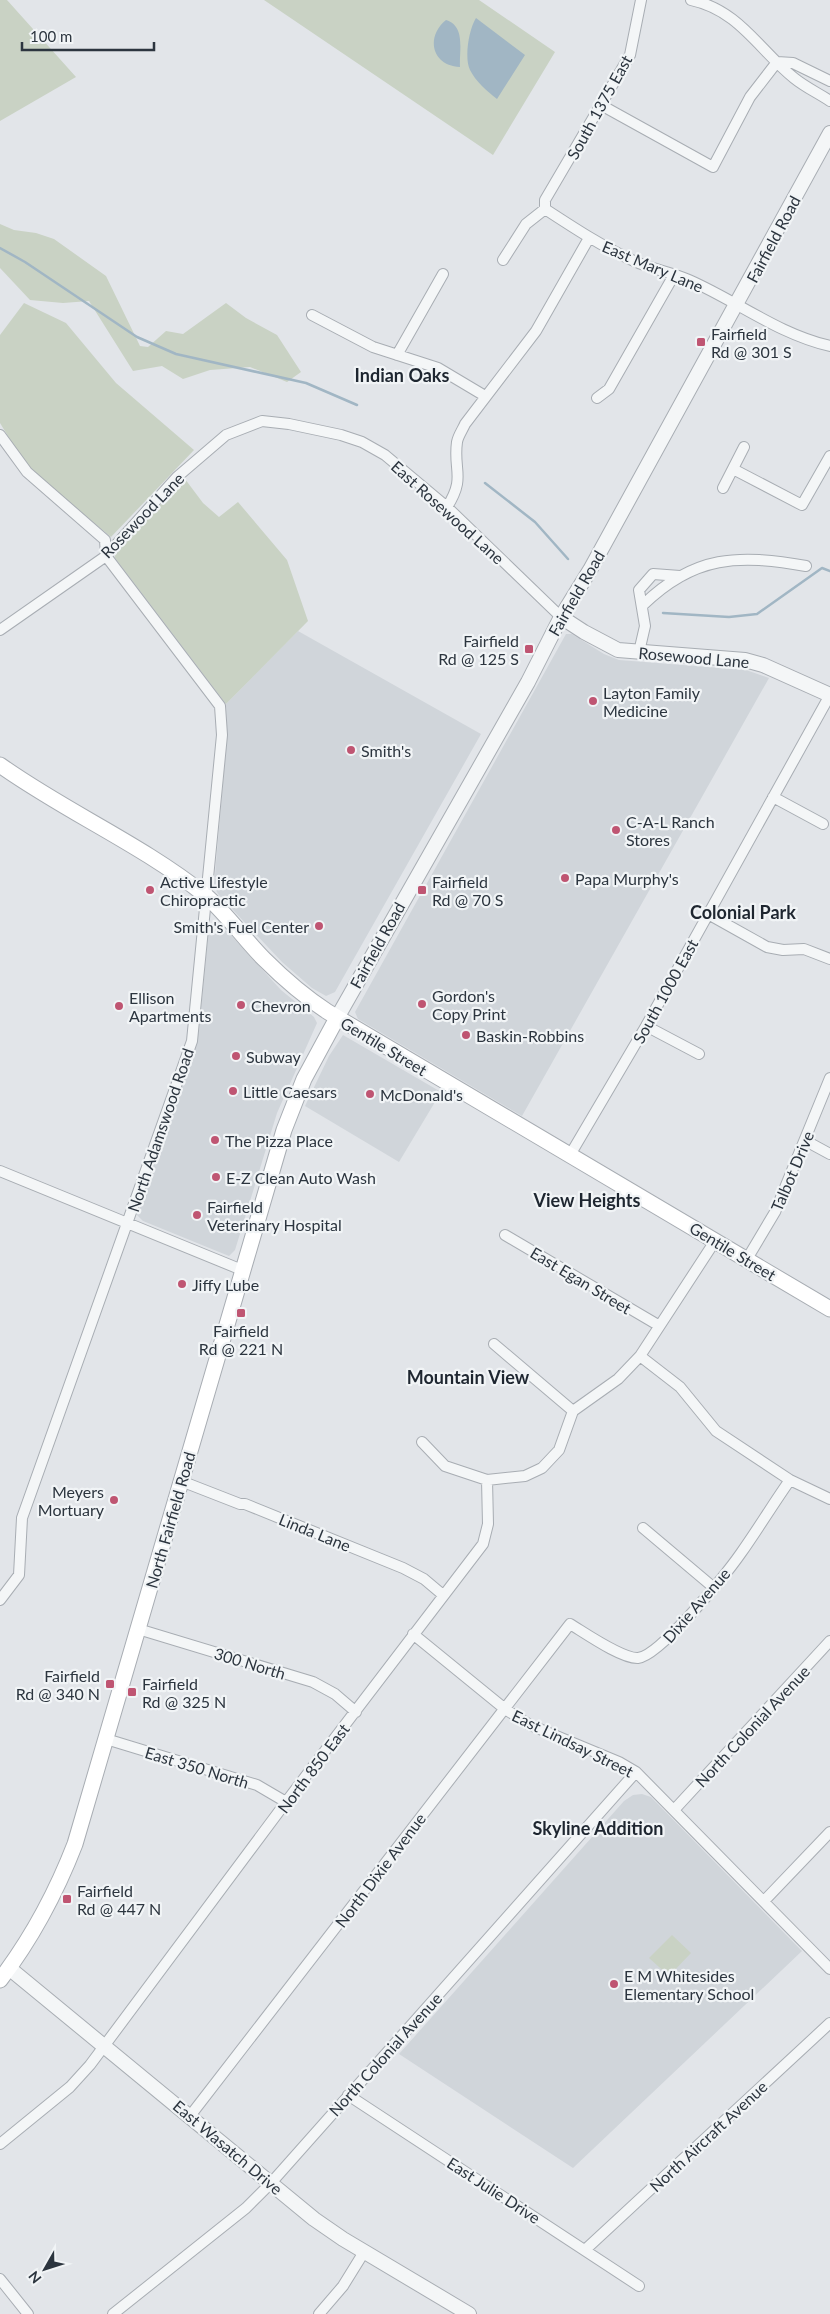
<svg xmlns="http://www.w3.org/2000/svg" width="830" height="2314" viewBox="0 0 830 2314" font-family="Lato,sans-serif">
<rect width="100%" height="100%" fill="#e2e5e9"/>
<path fill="#d0d5da" d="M 298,631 L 481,734 L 335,992 L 326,996 L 312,988 L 282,962 L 218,894 L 214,886 L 227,737 L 226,704 Z
M 566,634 L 572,634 L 604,654 L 619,660 L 746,670 L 769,678 L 522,1116 L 358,1019 L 355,1012 Z
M 221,928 L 228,932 L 281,990 L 314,1017 L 317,1023 L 277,1113 L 235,1250 L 229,1256 L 143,1221 L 137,1215 L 199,1031 L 208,936 L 213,930 Z
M 343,1035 L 441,1092 L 399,1162 L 305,1106 L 329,1056 Z
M 642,1794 L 651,1797 L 802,1951 L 573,2168 L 399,2054 L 624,1801 L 633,1795 Z"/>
<path fill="#c9d2c4" d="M 0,0 L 7,0 L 76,77 L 0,121 Z
M 264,0 L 479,0 L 555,52 L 493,155 Z
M 0,224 L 14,230 L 36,233 L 54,239 L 106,276 L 140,346 L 148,347 L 166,331 L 183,334 L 226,303 L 246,318 L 277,335 L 301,372 L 287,382 L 250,367 L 210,370 L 183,379 L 162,366 L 133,371 L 89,301 L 63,303 L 30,300 L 0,268 Z
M 24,303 L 66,323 L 116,383 L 194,450 L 111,537 L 42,480 L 20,456 L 0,423 L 0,335 Z
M 185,479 L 203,503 L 219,517 L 238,502 L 287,560 L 308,621 L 226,704 L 115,558 L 114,553 Z
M 672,1935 L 691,1953 L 669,1976 L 649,1958 Z"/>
<path fill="#a1b6c4" d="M 476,18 L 525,55 L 497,99 C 487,91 476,82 470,70 C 464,58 469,29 476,18 Z
M 446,20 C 466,26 459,51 460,67 C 432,66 425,37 446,20 Z"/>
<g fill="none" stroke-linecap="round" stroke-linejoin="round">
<path stroke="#a1b6c4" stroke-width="2.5" d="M 0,248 L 25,262 L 137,337 L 176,354 L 306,383 L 357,405
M 485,483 L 535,522 L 568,559
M 663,613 L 729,617 L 757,614 L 822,568 L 830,571"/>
<g stroke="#a8adb3" stroke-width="12">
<path id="minor" d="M 691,0 C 739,10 759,50 794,78 C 805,87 818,93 830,101
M 777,62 L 793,63 L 830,81
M 601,105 L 713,167 L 750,97 L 777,62
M 545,209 C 574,228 603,247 634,261 C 651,269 671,272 689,280 C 737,301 778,334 830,346
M 545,209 L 545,200 L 630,55 L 641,0
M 503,260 L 526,224 L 545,209
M 312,315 L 373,347 L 438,368 L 485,396
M 397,355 L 443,274
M 597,398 L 609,389 L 674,275
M 0,435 L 27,472 L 105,540 L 106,556 L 220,706 L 222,735 L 192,1041 L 22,1518 L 19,1575 L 0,1600
M 733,469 L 802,505 L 830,456
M 723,488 L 744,447
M 447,507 C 466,477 453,471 457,442 C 458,436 463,429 465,424 L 536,331 L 589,238
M 643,605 C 694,555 739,554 806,566
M 0,630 L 106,556 L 177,477 L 226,435 L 262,421 L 289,424 L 341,435 L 362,442 L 385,455 L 447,507 L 561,617
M 639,652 L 645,626 L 639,590 L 653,574 L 680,576
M 773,797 L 823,824
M 708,914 L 767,947 L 783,950 L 804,949 L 830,959
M 646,1026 L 699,1054
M 806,1141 L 830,1154
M 570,1155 L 646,1026 L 830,695
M 0,1171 L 242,1270
M 505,1235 L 658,1325
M 747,1259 L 775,1212 L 830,1078
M 494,1344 L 573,1411
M 640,1356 L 680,1387 L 716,1431 L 790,1480 L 830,1499
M 422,1442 L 445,1466 L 487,1480 L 525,1476 L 542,1468 L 559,1450 L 573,1411 L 618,1379 L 640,1356 L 715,1241
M 181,1481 L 240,1504 L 245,1504 L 403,1568 L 424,1579 L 443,1595
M 643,1528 L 713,1587
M 138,1629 L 313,1682 L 335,1694 L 356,1712
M 413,1634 L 505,1709 L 530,1725 L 619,1762 L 636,1772 L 830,1969
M 106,1739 L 257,1785 L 286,1802
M 674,1810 L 830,1641
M 764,1901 L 830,1832
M 348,2095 L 639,2286
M 190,2116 L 570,1624 C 585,1633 622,1659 638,1658 C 660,1656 727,1573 741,1553 C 758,1529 773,1504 790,1480
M 0,2144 L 70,2087 L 90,2065 L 286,1802 L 483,1544 L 488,1524 L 487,1480
M 586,2249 L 830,2023
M 0,2279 L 28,2314
M 113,2314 L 246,2208 L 271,2183 L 636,1772
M 319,2314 L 343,2286 L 364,2252"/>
</g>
<g stroke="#a8adb3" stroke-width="16">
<path id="tertiary" d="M 561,617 L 584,632 L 618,650 L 745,660 L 763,665 L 830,695
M 337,1018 L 528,682 L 561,617 L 590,570 L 830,133
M 9,1968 L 314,2219 L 343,2239 L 469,2314"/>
</g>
<g stroke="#a8adb3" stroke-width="17">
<path id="secondary" d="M 0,765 C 66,812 141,844 205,895 C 227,914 244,939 264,959 C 284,979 305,997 328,1012 L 830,1309
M 0,1980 C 32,1938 56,1893 75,1844 L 284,1130 L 304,1079 L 337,1018"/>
</g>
<use href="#minor" stroke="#f4f6f7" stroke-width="10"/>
<use href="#tertiary" stroke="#f4f6f7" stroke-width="14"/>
<use href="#secondary" stroke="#fff" stroke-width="15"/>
</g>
<g fill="#bf5572" stroke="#f1f4f6" stroke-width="2">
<rect x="696" y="337" width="10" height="10" rx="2.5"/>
<rect x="524" y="644" width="10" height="10" rx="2.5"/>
<circle cx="593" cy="701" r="5"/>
<circle cx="351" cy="750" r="5"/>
<circle cx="616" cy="830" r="5"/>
<circle cx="565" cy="878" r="5"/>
<circle cx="150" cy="890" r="5"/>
<rect x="417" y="885" width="10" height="10" rx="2.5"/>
<circle cx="319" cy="926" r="5"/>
<circle cx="422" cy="1004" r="5"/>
<circle cx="241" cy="1005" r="5"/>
<circle cx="119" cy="1006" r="5"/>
<circle cx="466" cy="1035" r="5"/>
<circle cx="236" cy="1056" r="5"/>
<circle cx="233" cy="1091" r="5"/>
<circle cx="370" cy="1094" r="5"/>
<circle cx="215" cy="1140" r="5"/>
<circle cx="216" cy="1177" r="5"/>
<circle cx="197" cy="1215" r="5"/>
<circle cx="182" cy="1284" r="5"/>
<rect x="236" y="1308" width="10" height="10" rx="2.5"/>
<circle cx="114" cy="1500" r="5"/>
<rect x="105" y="1679" width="10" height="10" rx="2.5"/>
<rect x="127" y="1687" width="10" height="10" rx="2.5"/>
<rect x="62" y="1894" width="10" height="10" rx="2.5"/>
<circle cx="614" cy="1984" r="5"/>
</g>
<g text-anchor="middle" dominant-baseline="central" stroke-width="4.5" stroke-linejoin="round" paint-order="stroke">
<g font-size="16" fill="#2c353f" stroke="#f1f4f6">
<text transform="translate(599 107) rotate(-61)">South 1375 East</text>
<text transform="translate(773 239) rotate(-62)">Fairfield Road</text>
<text transform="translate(653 266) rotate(23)">East Mary Lane</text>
<text transform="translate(448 512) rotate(42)">East Rosewood Lane</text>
<text transform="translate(142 515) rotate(-46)">Rosewood Lane</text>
<text transform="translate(576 593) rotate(-60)">Fairfield Road</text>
<text transform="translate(694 657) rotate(5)">Rosewood Lane</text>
<text transform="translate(377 945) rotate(-61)">Fairfield Road</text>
<text transform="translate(665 991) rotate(-61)">South 1000 East</text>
<text transform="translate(384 1046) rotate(31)">Gentile Street</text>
<text transform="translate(160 1130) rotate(-71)">North Adamswood Road</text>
<text transform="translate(792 1171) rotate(-67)">Talbot Drive</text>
<text transform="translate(733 1251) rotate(31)">Gentile Street</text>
<text transform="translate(581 1280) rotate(31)">East Egan Street</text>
<text transform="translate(170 1520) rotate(-74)">North Fairfield Road</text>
<text transform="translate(315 1532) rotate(22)">Linda Lane</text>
<text transform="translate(696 1605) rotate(-49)">Dixie Avenue</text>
<text transform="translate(250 1663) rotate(17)">300 North</text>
<text transform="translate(752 1726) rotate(-47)">North Colonial Avenue</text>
<text transform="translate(573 1743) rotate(26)">East Lindsay Street</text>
<text transform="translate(197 1767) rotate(17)">East 350 North</text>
<text transform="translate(313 1768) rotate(-53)">North 850 East</text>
<text transform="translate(380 1870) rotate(-53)">North Dixie Avenue</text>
<text transform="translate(385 2054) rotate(-48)">North Colonial Avenue</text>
<text transform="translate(708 2136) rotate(-43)">North Aircraft Avenue</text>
<text transform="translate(228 2147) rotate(40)">East Wasatch Drive</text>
<text transform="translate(494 2190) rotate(33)">East Julie Drive</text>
</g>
<g font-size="16" fill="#2c353f" stroke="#f1f4f6" text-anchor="start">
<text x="711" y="333">Fairfield<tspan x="711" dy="18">Rd @ 301 S</tspan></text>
<text x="519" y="640" text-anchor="end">Fairfield<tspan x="519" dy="18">Rd @ 125 S</tspan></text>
<text x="603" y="692">Layton Family<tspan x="603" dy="18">Medicine</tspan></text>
<text x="361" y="750">Smith's</text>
<text x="626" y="821">C-A-L Ranch<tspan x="626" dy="18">Stores</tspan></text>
<text x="575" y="878">Papa Murphy's</text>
<text x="160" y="881">Active Lifestyle<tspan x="160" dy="18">Chiropractic</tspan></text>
<text x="432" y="881">Fairfield<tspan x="432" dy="18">Rd @ 70 S</tspan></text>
<text x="309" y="926" text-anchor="end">Smith's Fuel Center</text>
<text x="432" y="995">Gordon's<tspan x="432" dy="18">Copy Print</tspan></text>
<text x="129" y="997">Ellison<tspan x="129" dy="18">Apartments</tspan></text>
<text x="251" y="1005">Chevron</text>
<text x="476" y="1035">Baskin-Robbins</text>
<text x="246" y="1056">Subway</text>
<text x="243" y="1091">Little Caesars</text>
<text x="380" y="1094">McDonald's</text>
<text x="225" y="1140">The Pizza Place</text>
<text x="226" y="1177">E-Z Clean Auto Wash</text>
<text x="207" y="1206">Fairfield<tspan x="207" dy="18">Veterinary Hospital</tspan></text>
<text x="192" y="1284">Jiffy Lube</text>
<text x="241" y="1330" text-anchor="middle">Fairfield<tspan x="241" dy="18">Rd @ 221 N</tspan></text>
<text x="104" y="1491" text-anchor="end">Meyers<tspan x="104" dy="18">Mortuary</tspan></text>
<text x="100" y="1675" text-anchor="end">Fairfield<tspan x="100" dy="18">Rd @ 340 N</tspan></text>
<text x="142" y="1683">Fairfield<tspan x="142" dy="18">Rd @ 325 N</tspan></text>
<text x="77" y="1890">Fairfield<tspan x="77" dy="18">Rd @ 447 N</tspan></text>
<text x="624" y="1975">E M Whitesides<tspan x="624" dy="18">Elementary School</tspan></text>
</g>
<g font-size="18" font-weight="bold" fill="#1e2630" stroke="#f1f4f6">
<text x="402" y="375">Indian Oaks</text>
<text x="743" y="912">Colonial Park</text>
<text x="587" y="1200">View Heights</text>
<text x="468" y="1377">Mountain View</text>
<text x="598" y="1828">Skyline Addition</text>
</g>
</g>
<g transform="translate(45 2269) rotate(231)" stroke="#f1f4f6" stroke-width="4" paint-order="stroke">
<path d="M0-4L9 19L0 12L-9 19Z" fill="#2c353f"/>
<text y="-8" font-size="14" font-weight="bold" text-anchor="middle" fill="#2c353f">N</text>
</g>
<path d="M22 42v8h132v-8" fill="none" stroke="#2c353f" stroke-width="2.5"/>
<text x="30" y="42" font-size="15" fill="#2c353f" stroke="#f1f4f6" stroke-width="4" paint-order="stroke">100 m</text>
</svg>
